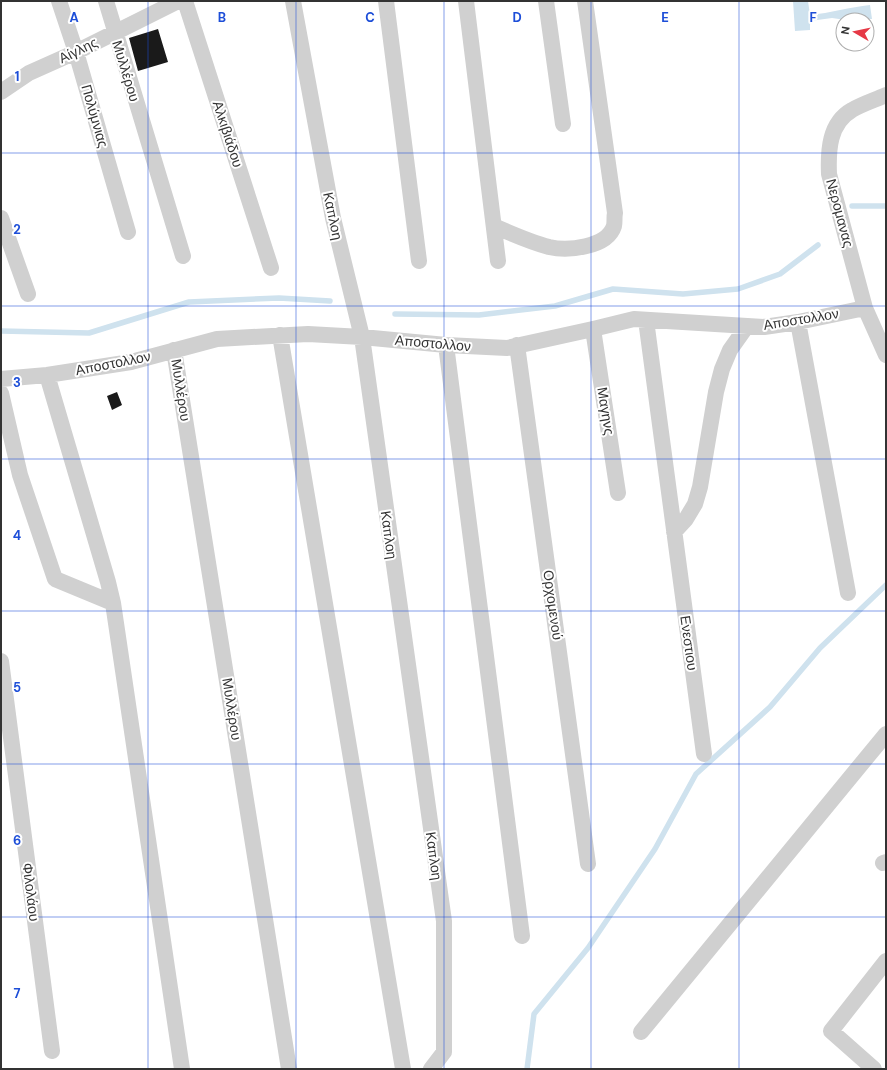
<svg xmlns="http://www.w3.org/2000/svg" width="887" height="1070" viewBox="0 0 887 1070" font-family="'DM Sans',sans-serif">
<rect width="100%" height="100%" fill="#fff"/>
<path fill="#cfe2ee" d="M 793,1 L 808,1 L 810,15 C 830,13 850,7 870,5 L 872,19 L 846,20 L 832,18 L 810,21 L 810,30 L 795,31 Z"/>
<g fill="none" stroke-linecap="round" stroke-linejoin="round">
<path stroke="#cfe2ee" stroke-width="5.5" d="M 852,206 L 886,206
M 395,314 L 479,315 L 555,306 L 613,289 L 683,294 L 738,289 L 780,274 L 818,245
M 1,331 L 89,333 L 189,302 L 279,298 L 330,301
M 527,1069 L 534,1014 L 588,948 L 655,849 L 696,774 L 770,707 L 820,648 L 886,585"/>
</g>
<path fill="#1a1a1a" d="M 158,29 L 168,62 L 138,71 L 129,38 Z
M 117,392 L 122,405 L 112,410 L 107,396 Z"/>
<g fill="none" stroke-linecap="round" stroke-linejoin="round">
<path stroke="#d0d0d0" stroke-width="16" d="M 59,1 L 76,52 L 128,232
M 106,1 L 183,256
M 185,1 L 271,268
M 293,1 L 333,218 L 362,337 L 444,921 L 444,1052 L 431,1069
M 386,1 L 419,261
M 466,1 L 498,261
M 546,1 L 563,124
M 1,92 L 29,73 L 76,52 L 178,1
M 886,95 C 875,100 862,104 852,110 C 829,123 828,151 829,174 L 865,308 L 886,355
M 1,218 L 28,294
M 494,226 C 512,234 530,242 549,247 C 567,251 607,248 614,226 C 615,222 614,217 615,213 L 585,1
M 646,320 L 704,754
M 798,322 L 848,593
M 593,329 L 618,493
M 280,335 L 403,1069
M 446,345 L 522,936
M 517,345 L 588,864
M 174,350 L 289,1069
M 47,375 L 108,582 L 113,603 L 182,1069
M 1,379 L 47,375 L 131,362 L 217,339 L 308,334 L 362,337 L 446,345 L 507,348 L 593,329 L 634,319 L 764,327 L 798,322 L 865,308
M 1,393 L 20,475 L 55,579 L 113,603
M 674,532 L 686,519 L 695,504 L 700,487 L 716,392 L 722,369 L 730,350 L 747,326
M 1,661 L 52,1051
M 883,863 L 886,862
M 641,1032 L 886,734
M 874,1069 L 831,1031 L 886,961"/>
</g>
<path fill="none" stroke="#1d4ed8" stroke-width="1" stroke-opacity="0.55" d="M 148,1 L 148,1069M 296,1 L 296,1069M 444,1 L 444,1069M 591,1 L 591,1069M 739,1 L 739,1069M 1,153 L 886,153M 1,306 L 886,306M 1,459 L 886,459M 1,611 L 886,611M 1,764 L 886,764M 1,917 L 886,917"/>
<g text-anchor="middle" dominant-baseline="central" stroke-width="4" stroke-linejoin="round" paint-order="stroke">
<g font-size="14" fill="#333" stroke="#fff">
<text transform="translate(78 50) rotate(-26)">Αίγλης</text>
<text transform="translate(126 71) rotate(73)">Μυλλέρου</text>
<text transform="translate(95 116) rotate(74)">Πολύμνιας</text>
<text transform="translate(228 134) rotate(72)">Αλκιβιάδου</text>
<text transform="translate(840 213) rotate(75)">Νερομανας</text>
<text transform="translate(333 216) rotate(78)">Καπλοη</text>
<text transform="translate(801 319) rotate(-9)">Αποστολλον</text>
<text transform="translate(433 343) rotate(5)">Αποστολλον</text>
<text transform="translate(113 363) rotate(-11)">Αποστολλον</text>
<text transform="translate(181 390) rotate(81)">Μυλλέρου</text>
<text transform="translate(606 411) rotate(81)">Μαγηνς</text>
<text transform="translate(389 535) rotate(82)">Καπλοη</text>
<text transform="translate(553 605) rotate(82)">Ορχομενού</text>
<text transform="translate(689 643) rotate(82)">Ενεστιου</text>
<text transform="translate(232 709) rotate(81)">Μυλλέρου</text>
<text transform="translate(434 856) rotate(82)">Καπλοη</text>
<text transform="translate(31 892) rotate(83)">Φιλολάου</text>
</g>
</g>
<g font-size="13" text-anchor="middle" font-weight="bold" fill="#1d4ed8" stroke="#fff" stroke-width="4" stroke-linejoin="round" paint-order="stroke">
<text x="74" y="22">A</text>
<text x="222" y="22">B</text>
<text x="370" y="22">C</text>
<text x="517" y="22">D</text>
<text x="665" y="22">E</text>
<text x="813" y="22">F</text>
<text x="17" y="81">1</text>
<text x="17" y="234">2</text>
<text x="17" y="387">3</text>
<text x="17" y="540">4</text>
<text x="17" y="692">5</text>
<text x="17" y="845">6</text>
<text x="17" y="998">7</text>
</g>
<rect width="887" height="1070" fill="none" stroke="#333333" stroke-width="4"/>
<g transform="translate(855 32) rotate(279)"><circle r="19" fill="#ffffff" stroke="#adadad"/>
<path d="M0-3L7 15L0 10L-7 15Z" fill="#e63946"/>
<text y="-6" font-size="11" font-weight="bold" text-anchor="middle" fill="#333333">N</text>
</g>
</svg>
